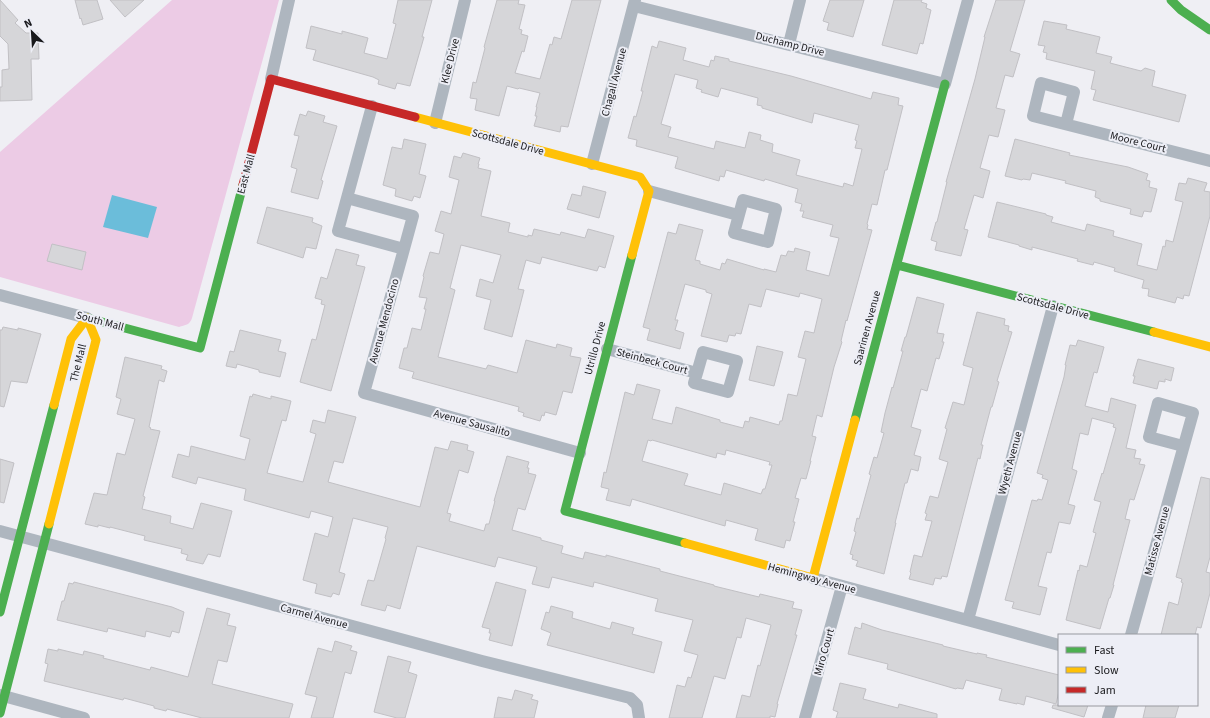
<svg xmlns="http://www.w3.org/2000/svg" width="1210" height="718" viewBox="0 0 1210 718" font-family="'Source Sans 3',sans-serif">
<rect width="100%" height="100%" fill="#efeff4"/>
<path fill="#eccbe5" d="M 172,0 L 279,0 L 192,318 C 190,325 185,325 179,327 L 0,277 L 0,152 Z"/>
<path fill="#6bbdda" d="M 112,195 L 157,207 L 148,238 L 103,227 Z"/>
<path fill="#d6d6d9" stroke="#c1c0c4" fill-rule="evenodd" d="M 0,0 L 18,20 L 15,23 L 26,33 L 38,33 L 39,59 L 31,59 L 32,100 L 0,101 L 0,87 L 2,87 L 2,70 L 9,69 L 8,44 L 0,36 Z
M 75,0 L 97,0 L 103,19 L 83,25 L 81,18 L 80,19 Z
M 110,0 L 144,0 L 125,17 Z
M 398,0 L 432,0 L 422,37 L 424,37 L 410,86 L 397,83 L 395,89 L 378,84 L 379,80 L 373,77 L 313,60 L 316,50 L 306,48 L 311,26 L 342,34 L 342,31 L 368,38 L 364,53 L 387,59 L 396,24 L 393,23 Z
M 497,0 L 519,0 L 518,4 L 525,5 L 519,29 L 522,30 L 521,34 L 528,36 L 524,52 L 522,51 L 515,73 L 540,79 L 550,44 L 552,45 L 554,37 L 561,39 L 572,0 L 601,0 L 568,127 L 561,126 L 560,132 L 534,126 L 537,116 L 535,116 L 537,107 L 536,107 L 540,93 L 519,88 L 518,89 L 507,86 L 499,116 L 475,110 L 477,99 L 470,98 L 473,82 L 476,83 L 485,48 L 484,47 Z
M 830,0 L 864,0 L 853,37 L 827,30 L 829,23 L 823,21 Z
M 894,0 L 922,0 L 921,2 L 927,4 L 926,8 L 931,10 L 923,44 L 920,43 L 917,54 L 882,45 Z
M 996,0 L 1025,0 L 1010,51 L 1020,54 L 1013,77 L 1005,75 L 996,108 L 1005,110 L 998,137 L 989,135 L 980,168 L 990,171 L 983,198 L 974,195 L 964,229 L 968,230 L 961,256 L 935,250 L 937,242 L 931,240 L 936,222 L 937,222 L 947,182 L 946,182 L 975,79 L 985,37 L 984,37 Z
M 1044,21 L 1067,25 L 1066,29 L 1100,37 L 1096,53 L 1112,57 L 1110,63 L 1141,71 L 1145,68 L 1155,71 L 1152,86 L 1186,95 L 1179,122 L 1093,100 L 1096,90 L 1091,89 L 1095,71 L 1046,59 L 1047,53 L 1043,52 L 1045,46 L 1038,45 Z
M 659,41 L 686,48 L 683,60 L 709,67 L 711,60 L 714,61 L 715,56 L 729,59 L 729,61 L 791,76 L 871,99 L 873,92 L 899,98 L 898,105 L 903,106 L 887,170 L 885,170 L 877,205 L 872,204 L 867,224 L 868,225 L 867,229 L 872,230 L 847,321 L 846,320 L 841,341 L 842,342 L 834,367 L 822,417 L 817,415 L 812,436 L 816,437 L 810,461 L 811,461 L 806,479 L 801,478 L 795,498 L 799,499 L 793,522 L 795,522 L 790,541 L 786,540 L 784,548 L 755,540 L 758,529 L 726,520 L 725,526 L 632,499 L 630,506 L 606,500 L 609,489 L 601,487 L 604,472 L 606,473 L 625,392 L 634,395 L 637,384 L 660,390 L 652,419 L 672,424 L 676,407 L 720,420 L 720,422 L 743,428 L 745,421 L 749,422 L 750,417 L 779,425 L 780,421 L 782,421 L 788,394 L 797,396 L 806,359 L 798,357 L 805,331 L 814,333 L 822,299 L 800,293 L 799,297 L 766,289 L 761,307 L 749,304 L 741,334 L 736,333 L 735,336 L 729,335 L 727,342 L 701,336 L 712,294 L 706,292 L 706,290 L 685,284 L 675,320 L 678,320 L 675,330 L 684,333 L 680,349 L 647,340 L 650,329 L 643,327 L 668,232 L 676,234 L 679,224 L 703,230 L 695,260 L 700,261 L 700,264 L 720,270 L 722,263 L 725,264 L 727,259 L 764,270 L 764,269 L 776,272 L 781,255 L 786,256 L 788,251 L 794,252 L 795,248 L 810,252 L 806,270 L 829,276 L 839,238 L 830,236 L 833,225 L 802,217 L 804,211 L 800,211 L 802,204 L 795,202 L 798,189 L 765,179 L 764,181 L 726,170 L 724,177 L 720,176 L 719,181 L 675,168 L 678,157 L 636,146 L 637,140 L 628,138 L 634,116 L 636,117 L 643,91 L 641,91 L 652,46 L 657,48 ZM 675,74 L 698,80 L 696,88 L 702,90 L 701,92 L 718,97 L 721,88 L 758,98 L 757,105 L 762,106 L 762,108 L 812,123 L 814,113 L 859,125 L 855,140 L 857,141 L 855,148 L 862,149 L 853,186 L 844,183 L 843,187 L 796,175 L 800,160 L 772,152 L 773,144 L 760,140 L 761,135 L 749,132 L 745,148 L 716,141 L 714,149 L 668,137 L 671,127 L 661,124 ZM 648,440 L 651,441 L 652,440 L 716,458 L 717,453 L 725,455 L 726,450 L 770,462 L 769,465 L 772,465 L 765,489 L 763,489 L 761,494 L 724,483 L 721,495 L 684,485 L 688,474 L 642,461 Z
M 308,111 L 325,116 L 323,122 L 337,126 L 321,180 L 323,181 L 318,199 L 291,192 L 297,169 L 291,167 L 299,136 L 294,135 L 300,114 L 306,116 Z
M 404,139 L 426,144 L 419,174 L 426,176 L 420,198 L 414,196 L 412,201 L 395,196 L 396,189 L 383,185 L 392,147 L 402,149 Z
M 1015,139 L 1070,153 L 1069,155 L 1128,167 L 1148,174 L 1146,180 L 1150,181 L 1149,187 L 1157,189 L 1151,212 L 1144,211 L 1142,217 L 1130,214 L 1131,209 L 1100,201 L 1100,199 L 1095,197 L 1096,191 L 1065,183 L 1066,181 L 1032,173 L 1030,180 L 1023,179 L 1022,180 L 1005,176 Z
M 463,153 L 480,158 L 478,164 L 479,164 L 478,168 L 491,171 L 481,216 L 510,223 L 508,232 L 528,237 L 528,235 L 532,236 L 534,229 L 560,235 L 561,232 L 585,238 L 588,229 L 614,236 L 605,268 L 599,266 L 597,271 L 542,257 L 540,264 L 526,260 L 518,289 L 524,290 L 512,337 L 484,329 L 491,300 L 476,296 L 480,279 L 493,283 L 501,255 L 461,245 L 450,288 L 455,290 L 438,357 L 486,369 L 488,365 L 517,373 L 526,340 L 556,348 L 557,344 L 572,348 L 570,356 L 581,358 L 572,393 L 563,391 L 556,415 L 545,412 L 544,416 L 542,415 L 540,421 L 523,416 L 524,413 L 518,411 L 519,407 L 412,378 L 414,372 L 399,368 L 404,348 L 407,348 L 412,328 L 421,330 L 426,309 L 424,309 L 427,298 L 419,297 L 424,277 L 423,276 L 430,252 L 439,254 L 444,234 L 435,231 L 441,211 L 451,214 L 459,180 L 449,177 L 454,156 L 461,158 Z
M 1188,178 L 1207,183 L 1204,191 L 1210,192 L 1210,216 L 1189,296 L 1184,295 L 1183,299 L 1177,297 L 1175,303 L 1148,296 L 1149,289 L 1142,288 L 1144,280 L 1114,271 L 1115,268 L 1094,262 L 1093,265 L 1077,261 L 1078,259 L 1032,247 L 1032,250 L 1019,246 L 1019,245 L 988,237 L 997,202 L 1046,214 L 1046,215 L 1053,217 L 1051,222 L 1085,231 L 1087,224 L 1114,231 L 1113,236 L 1142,244 L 1137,265 L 1157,270 L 1163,246 L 1165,247 L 1166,240 L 1173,242 L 1183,202 L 1175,200 L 1179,183 L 1186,184 Z
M 583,186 L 606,192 L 599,218 L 567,209 L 572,194 L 581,196 Z
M 267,207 L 313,218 L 312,222 L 322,226 L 316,249 L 306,247 L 303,258 L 257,243 Z
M 52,244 L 86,252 L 82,270 L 47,261 Z
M 336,249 L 359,255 L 356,265 L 365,267 L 331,391 L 300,382 L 312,339 L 316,340 L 325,305 L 321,304 L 322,300 L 315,298 L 321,277 L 327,279 Z
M 917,297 L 944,304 L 937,333 L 944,334 L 942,342 L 944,342 L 939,359 L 936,358 L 927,391 L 921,389 L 911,427 L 921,430 L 914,455 L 921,457 L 918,471 L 911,469 L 907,483 L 905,483 L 895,523 L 896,523 L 884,574 L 856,566 L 858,561 L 852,559 L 853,555 L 850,554 L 856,532 L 854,531 L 857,518 L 859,519 L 871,475 L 869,474 L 874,457 L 877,458 L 884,433 L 881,432 L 885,413 L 892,387 L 893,388 L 903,351 L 901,351 L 905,337 L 906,337 Z
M 977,312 L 1005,319 L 1004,325 L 1009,326 L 1008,331 L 1012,332 L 997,381 L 999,382 L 992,407 L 991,407 L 981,445 L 983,445 L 980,459 L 978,458 L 947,577 L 942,576 L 941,579 L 935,578 L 933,585 L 909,579 L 911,573 L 910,572 L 914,555 L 922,557 L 932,521 L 925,520 L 927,514 L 925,513 L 930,496 L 938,498 L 948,462 L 939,459 L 947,429 L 945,428 L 953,402 L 964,405 L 973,368 L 963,365 Z
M 3,327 L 18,330 L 18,328 L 41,334 L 27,383 L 11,381 L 4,407 L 0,406 L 0,330 L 2,330 Z
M 240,330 L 281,340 L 278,351 L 286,353 L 280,377 L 259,372 L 259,370 L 237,364 L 236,368 L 226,366 L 230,351 L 234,352 Z
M 1078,340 L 1104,347 L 1097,373 L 1094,372 L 1085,406 L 1108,412 L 1111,398 L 1136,405 L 1126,448 L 1136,450 L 1134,458 L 1141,459 L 1139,464 L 1145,465 L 1134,500 L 1130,499 L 1125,519 L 1130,520 L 1113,585 L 1114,585 L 1110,598 L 1109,598 L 1100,629 L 1066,620 L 1078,570 L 1079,571 L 1080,565 L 1087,567 L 1096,533 L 1093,532 L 1101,502 L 1094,500 L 1102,473 L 1103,474 L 1116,428 L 1113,427 L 1114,424 L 1092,418 L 1088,435 L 1080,433 L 1072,469 L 1077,471 L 1068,504 L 1075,506 L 1070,524 L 1059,522 L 1051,553 L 1047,552 L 1038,586 L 1047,588 L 1040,615 L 1012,608 L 1014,602 L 1005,600 L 1032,500 L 1037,501 L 1038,499 L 1042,500 L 1048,480 L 1042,478 L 1043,475 L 1037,473 L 1064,377 L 1066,365 L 1065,365 L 1070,345 L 1076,346 Z
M 757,346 L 783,352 L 774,386 L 749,380 Z
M 125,357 L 162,366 L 161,369 L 167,371 L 164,382 L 159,380 L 149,427 L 151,428 L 150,429 L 160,431 L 143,496 L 145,497 L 142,509 L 171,516 L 170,523 L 193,529 L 201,503 L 232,511 L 220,557 L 208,554 L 203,564 L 186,560 L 188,555 L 181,553 L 182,549 L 144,540 L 145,536 L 110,527 L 110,528 L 98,525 L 98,527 L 85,524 L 94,493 L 107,495 L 117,453 L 125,455 L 135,419 L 117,414 L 121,399 L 116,397 Z
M 1138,359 L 1174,368 L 1171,381 L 1165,379 L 1165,382 L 1159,381 L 1157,389 L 1133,383 L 1135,376 L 1133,376 Z
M 253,394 L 271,399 L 271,396 L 291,401 L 286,421 L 282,420 L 267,473 L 303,482 L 316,434 L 310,432 L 313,420 L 325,423 L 328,410 L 356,417 L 343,463 L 334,461 L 328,482 L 420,507 L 435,447 L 448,450 L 451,441 L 468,445 L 467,450 L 474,452 L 468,473 L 459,470 L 447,513 L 451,514 L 449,521 L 484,531 L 486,524 L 489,524 L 495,501 L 494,501 L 507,456 L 529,462 L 527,468 L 529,468 L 528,473 L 536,475 L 525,510 L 518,508 L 512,530 L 541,538 L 541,540 L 563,546 L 561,553 L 583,559 L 585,552 L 606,557 L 606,555 L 660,569 L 660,571 L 714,585 L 714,586 L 759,597 L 760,594 L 794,602 L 792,608 L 802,610 L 795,635 L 797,635 L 777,704 L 778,704 L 775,717 L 770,716 L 770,718 L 736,718 L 742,695 L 750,697 L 758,665 L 760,666 L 771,625 L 746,618 L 741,638 L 737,637 L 725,679 L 714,676 L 702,718 L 669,718 L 677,685 L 685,687 L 688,677 L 691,678 L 698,655 L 684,651 L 693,620 L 655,611 L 658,599 L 594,582 L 593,587 L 552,577 L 549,588 L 532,584 L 537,567 L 498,557 L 495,567 L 417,546 L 400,609 L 387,605 L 385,611 L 361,605 L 368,580 L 374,581 L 386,539 L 385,538 L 388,527 L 353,518 L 339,572 L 345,574 L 339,595 L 333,593 L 331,597 L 315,593 L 317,584 L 303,580 L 315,533 L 328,537 L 333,517 L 311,511 L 309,518 L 244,500 L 246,489 L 198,477 L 196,484 L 172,477 L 178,454 L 189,457 L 191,446 L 245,460 L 250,439 L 240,436 L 250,396 L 252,397 Z
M 0,459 L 14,463 L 4,503 L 0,502 Z
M 1201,477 L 1210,479 L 1210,557 L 1206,572 L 1210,573 L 1210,593 L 1201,628 L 1197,627 L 1195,635 L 1161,635 L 1169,602 L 1178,605 L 1183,583 L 1181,582 L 1182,579 L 1176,577 Z
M 74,582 L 172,607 L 184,612 L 179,633 L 172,631 L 170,637 L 146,631 L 145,637 L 108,628 L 107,632 L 57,620 L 62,601 L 64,601 L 69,583 L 73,584 Z
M 496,582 L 526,590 L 512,646 L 489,640 L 491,633 L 489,633 L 490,629 L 482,627 Z
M 551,606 L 573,612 L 572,618 L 610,629 L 612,622 L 634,628 L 632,634 L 662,642 L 654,673 L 547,645 L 551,633 L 541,629 L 546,612 L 549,613 Z
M 207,608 L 230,614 L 227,625 L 236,627 L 227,662 L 218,660 L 212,684 L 293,704 L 289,718 L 202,718 L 167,709 L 166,711 L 154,708 L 154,706 L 124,698 L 123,700 L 44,681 L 48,664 L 45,663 L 48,649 L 58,651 L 58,649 L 83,655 L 84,651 L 104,656 L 103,658 L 150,670 L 151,667 L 188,677 Z
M 862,623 L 882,630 L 943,645 L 943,646 L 977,654 L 977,653 L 987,655 L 986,657 L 1002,661 L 1059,675 L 1059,691 L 1056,704 L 1026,696 L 1024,705 L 1017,703 L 1017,704 L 999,700 L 1002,689 L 966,680 L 963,689 L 957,688 L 956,689 L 887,669 L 888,664 L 848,654 L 855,627 L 861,629 Z
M 335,641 L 352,646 L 350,650 L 357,652 L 351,674 L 345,672 L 333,718 L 311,718 L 317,697 L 305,694 L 318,648 L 332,652 Z
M 388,656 L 411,662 L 408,672 L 417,675 L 405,718 L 397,718 L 374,712 Z
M 840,683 L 866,689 L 863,699 L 898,708 L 899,704 L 937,714 L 937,718 L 836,718 L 838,712 L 833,710 Z
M 515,690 L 533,695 L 531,699 L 538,701 L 534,718 L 494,718 L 498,697 L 512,700 Z
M 1053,705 L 1088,705 L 1084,717 L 1052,708 Z
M 1146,705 L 1179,705 L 1175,718 L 1143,718 Z"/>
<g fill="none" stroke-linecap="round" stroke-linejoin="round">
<path stroke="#aeb6bf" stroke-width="12" d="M 634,6 L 945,84 L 968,0
M 789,44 L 800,0
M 271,79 L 289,0
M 372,106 L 338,231 L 404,249 L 364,393 L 580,453
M 435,123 L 465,0
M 1066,124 L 1074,92 L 1041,83 L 1033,116 L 1210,161
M 592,164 L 635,0
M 649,191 L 738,215
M 347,198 L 413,216 L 404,249
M 743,200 L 776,209 L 768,242 L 734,233 Z
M 0,295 L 87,318
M 607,349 L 697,373 L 694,383 L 728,392 L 737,361 L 703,352 L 697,373
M 0,531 L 482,661 L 630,698 L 637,705 L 639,718
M 813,578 L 1059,645
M 968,620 L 1053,306
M 1131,635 L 1193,413 L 1158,403 L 1149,437 L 1183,446
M 0,695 L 84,718
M 805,718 L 842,586
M 1108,718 L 1112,705"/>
<path stroke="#4caf50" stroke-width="9" d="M 1171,0 L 1181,10 L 1210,30
M 632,255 L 565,511 L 685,543
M 897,265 L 1154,332
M 87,318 L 200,348 L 243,185
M 855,420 L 945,84
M 0,612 L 54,405
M 0,713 L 49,524"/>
<path stroke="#ffc107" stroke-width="9" d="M 415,117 L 640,177 L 649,191 L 632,255
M 1154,332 L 1210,347
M 54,405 L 71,339 L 87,318
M 49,524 L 96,340 L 87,318
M 685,543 L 813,578 L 855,420"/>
<path stroke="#c62828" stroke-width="9" d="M 243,185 L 271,79 L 415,117"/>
</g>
<g text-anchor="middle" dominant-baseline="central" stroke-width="4" stroke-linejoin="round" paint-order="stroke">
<g font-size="11" fill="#19191c" stroke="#edeef6">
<text transform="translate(790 44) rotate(14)">Duchamp Drive</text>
<text transform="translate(450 61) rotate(-76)">Klee Drive</text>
<text transform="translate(614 82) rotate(-75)">Chagall Avenue</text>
<text transform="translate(508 142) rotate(15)">Scottsdale Drive</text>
<text transform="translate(1138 142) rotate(14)">Moore Court</text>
<text transform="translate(246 174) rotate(-75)">East Mall</text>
<text transform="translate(1053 306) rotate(15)">Scottsdale Drive</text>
<text transform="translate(100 321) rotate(15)">South Mall</text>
<text transform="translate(384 321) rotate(-75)">Avenue Mendocino</text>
<text transform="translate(867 328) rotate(-75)">Saarinen Avenue</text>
<text transform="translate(595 348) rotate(-75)">Utrillo Drive</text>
<text transform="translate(652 361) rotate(15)">Steinbeck Court</text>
<text transform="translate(78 363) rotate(-76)">The Mall</text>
<text transform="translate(472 423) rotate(15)">Avenue Sausalito</text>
<text transform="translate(1010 463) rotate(-75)">Wyeth Avenue</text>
<text transform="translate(1157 541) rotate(-75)">Matisse Avenue</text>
<text transform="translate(812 578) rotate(15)">Hemingway Avenue</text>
<text transform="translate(314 616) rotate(15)">Carmel Avenue</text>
<text transform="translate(824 652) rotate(-74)">Miro Court</text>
</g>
</g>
<rect x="1058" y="634" width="140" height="72" fill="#edeef6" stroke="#98999f"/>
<rect x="1066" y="647" width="20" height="6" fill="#4caf50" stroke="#98999f"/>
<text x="1094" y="654" font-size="12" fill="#19191c">Fast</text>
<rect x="1066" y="667" width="20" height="6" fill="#ffc107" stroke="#98999f"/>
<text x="1094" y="674" font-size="12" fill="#19191c">Slow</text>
<rect x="1066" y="687" width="20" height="6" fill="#c62828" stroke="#98999f"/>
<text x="1094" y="694" font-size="12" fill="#19191c">Jam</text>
<g transform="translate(32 32) rotate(335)" stroke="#edeef6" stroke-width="3" paint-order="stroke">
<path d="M0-3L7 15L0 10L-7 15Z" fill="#19191c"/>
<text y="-6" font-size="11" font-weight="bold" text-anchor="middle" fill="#19191c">N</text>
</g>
</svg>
